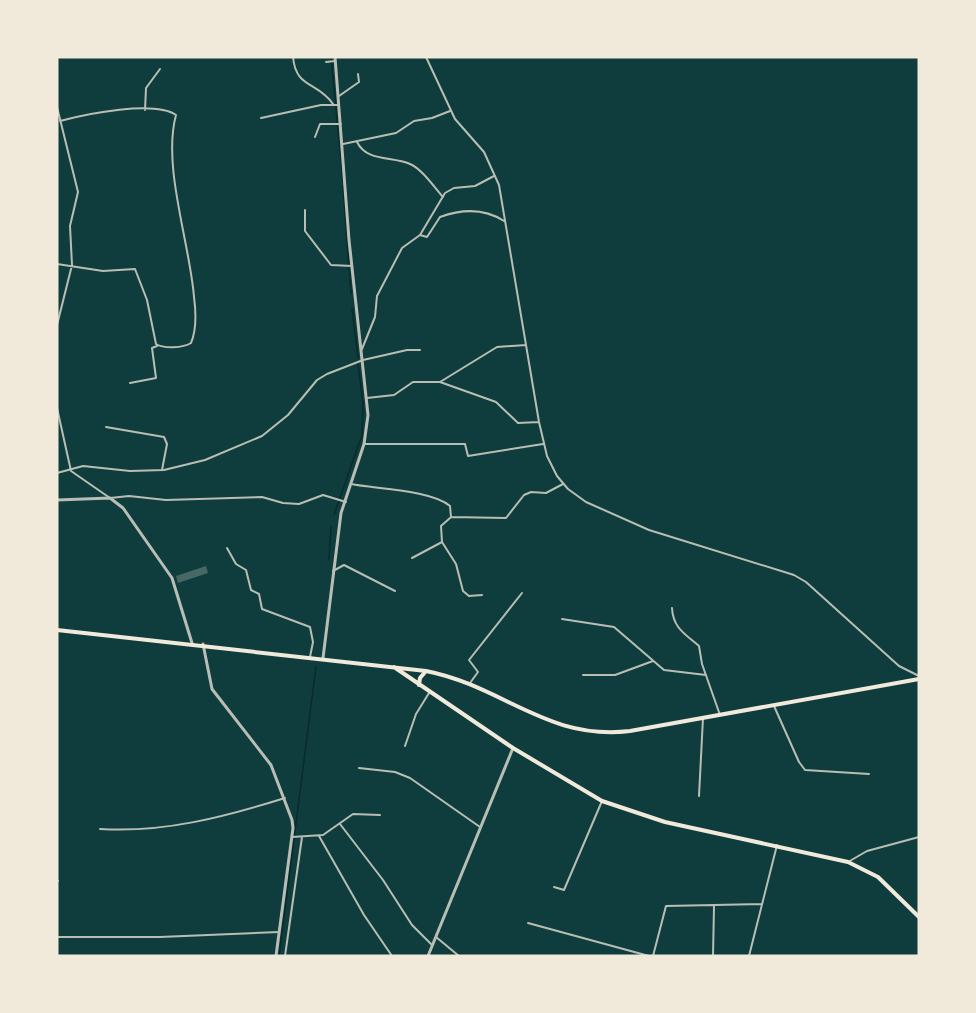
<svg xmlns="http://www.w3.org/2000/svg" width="976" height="1013" viewBox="0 0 976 1013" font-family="'Archivo Narrow',sans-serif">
<rect width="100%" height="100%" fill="#0f3d3e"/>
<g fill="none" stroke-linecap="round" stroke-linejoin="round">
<path stroke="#0a2a2b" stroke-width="1.5" d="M 331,57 L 343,182
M 343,186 L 351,294
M 352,308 L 358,358
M 334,515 L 362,435 L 363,403 L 358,364
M 329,560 L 331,527
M 279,956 L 316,667"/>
</g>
<path fill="#486865" d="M 206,566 L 208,573 L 178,583 L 176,576 Z"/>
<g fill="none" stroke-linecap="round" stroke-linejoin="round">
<path stroke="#b8beb3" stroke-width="2" d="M 293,57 C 296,89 317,81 333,104
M 426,57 L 455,119 L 484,152 L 499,185 L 539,422 L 547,456 L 557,476 L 568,489 L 586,502 L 649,530 L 794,575 L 806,582 L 899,666 L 919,676
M 326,62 L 335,61
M 339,96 L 359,82 L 358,74
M 57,107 L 78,192 L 70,226 L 72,265 L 57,325
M 145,110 L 146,88 L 160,69
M 261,118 L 321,105 L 339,105
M 315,137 L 320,124 L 341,124
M 357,142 C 367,162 391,156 410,164 C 422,169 434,187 443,197
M 343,144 L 396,133 L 414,121 L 432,118 L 450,111
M 305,210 L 305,231 L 331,265 L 352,266
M 420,235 L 427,237 L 440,217 C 462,209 484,208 504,221
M 57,264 L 103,271 L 135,269 L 147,300 L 156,344 C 164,349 183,348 191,343 C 197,329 196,312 194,297 C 190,244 162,166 176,115 C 154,100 86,114 60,121
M 362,349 L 375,317 L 377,296 L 402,248 L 420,235 L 445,193 L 454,188 L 475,186 L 494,176
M 440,382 L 497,347 L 526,345
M 130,383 L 156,378 L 152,348 L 157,346
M 367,398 L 394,395 L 413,382 L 440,382 L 496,402 L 518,423 L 539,422
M 57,408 L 71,471 L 110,498 L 129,496 L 166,500 L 262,497 L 283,503 L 299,504 L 323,495 L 346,502
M 106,427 L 164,437 L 167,444 L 162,470
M 364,444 L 465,444 L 468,456 L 543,444
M 57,473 L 83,466 L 130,471 L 164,470 L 205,460 L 262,436 L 288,415 L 317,380 L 327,374 L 363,360 L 407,350 L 420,350
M 351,484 C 376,489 432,490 450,506 L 451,517 L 506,518 L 524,495 L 531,492 L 546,493 L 563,484
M 442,542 L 456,564 L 463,591 L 469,596 L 482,595
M 227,548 L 236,564 L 246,570 L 251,590 L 259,594 L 262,609 L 310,627 L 313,642 L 310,657
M 412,558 L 442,542 L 441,526 L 450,518
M 333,571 L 344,565 L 395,591
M 672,608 C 673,628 685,634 699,646 L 702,664 L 720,715
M 562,619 L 614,627 L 664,670 L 706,675
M 583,675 L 615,675 L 653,661
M 470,683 L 478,672 L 469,660 L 522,593
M 774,706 L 799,762 L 805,770 L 869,774
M 405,746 L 416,714 L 429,693
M 359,768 L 395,772 L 410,778 L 480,827
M 699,796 L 703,718
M 340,824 L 383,880 L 412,925 L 432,945
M 100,829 C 164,833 224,817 285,798
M 319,836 L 364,915 L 392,956
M 292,837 L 323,835 L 353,814 L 380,815
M 848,862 L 867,851 L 919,837
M 57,881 L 58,881
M 554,887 L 564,890 L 602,801
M 528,923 L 649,956
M 57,937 L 160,937 L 279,932
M 436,937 L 459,956
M 285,956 L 302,837
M 530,956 L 531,956
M 653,956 L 666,906 L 762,904
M 713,956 L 714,906
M 749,956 L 777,845"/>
<path stroke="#b8beb3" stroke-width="3" d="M 57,500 L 110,498 L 123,508 L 172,578 L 192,643
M 203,644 L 212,689 L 271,765 L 292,820 L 293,828 L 276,956
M 323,658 L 341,513 L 364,444 L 368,415 L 349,240 L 335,57
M 428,956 L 513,748"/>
<path stroke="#f1e9da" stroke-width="4" d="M 57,630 L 426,671 C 503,686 547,741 630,731 L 919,679
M 394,667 L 513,748 L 602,801 L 665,822 L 848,862 L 878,877 L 919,917
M 419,685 L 420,678 L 426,671"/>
</g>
<rect width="976" height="1013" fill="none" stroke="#f1e9da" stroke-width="117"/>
</svg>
